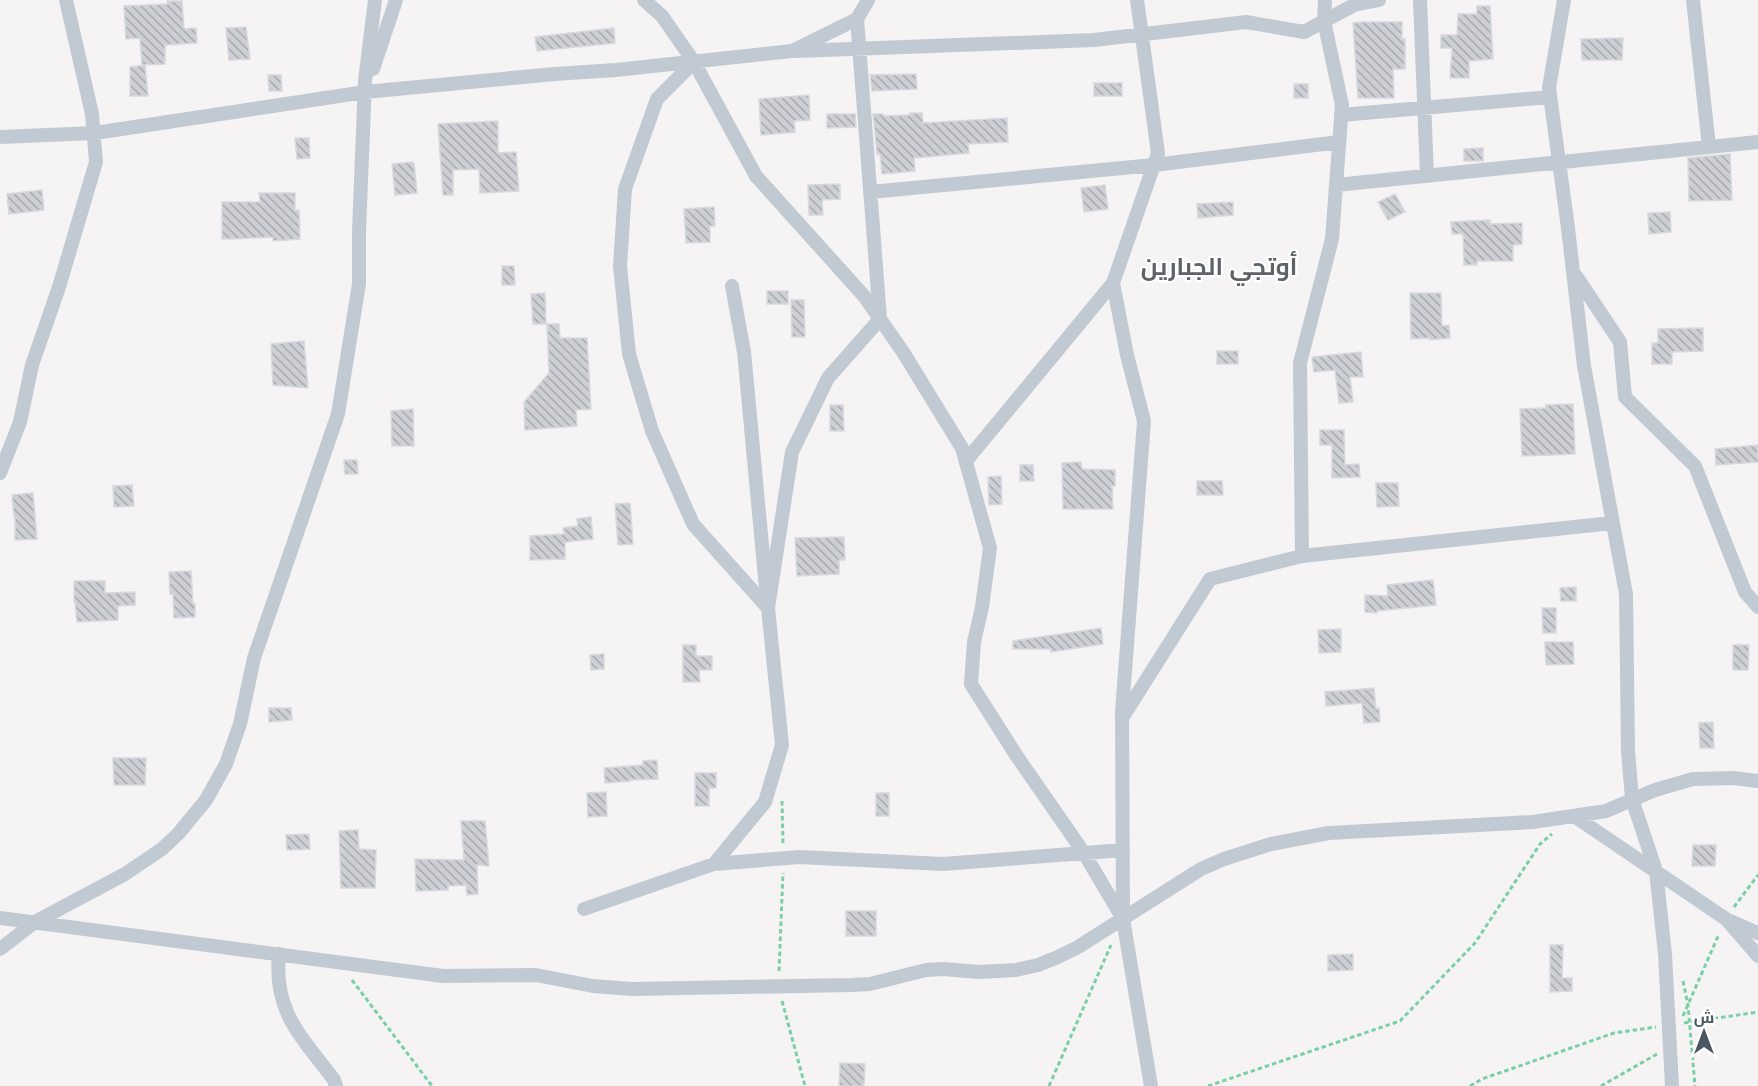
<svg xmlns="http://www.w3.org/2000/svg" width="1758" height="1086" viewBox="0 0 1758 1086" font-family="Mulish,Cairo,sans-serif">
<defs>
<pattern id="building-back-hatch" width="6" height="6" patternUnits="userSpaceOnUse" patternTransform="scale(1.5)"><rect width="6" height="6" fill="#cdcfd5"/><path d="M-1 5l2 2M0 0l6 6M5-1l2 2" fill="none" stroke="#a8abb0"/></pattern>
</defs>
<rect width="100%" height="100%" fill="#f5f3f3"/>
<path fill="url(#building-back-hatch)" stroke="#d7d9de" stroke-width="1.5" d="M 167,1 L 182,1 L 184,29 L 196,28 L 197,43 L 165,45 L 165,64 L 142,65 L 140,38 L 126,39 L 124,6 L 168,4 Z
M 1477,6 L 1490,6 L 1493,59 L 1469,61 L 1469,78 L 1450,78 L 1452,48 L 1441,48 L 1441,35 L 1457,35 L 1458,14 L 1477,14 Z
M 1363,22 L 1402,22 L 1402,39 L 1405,39 L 1405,69 L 1393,69 L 1394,98 L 1358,98 L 1353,23 Z
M 246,27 L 250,59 L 229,60 L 226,28 Z
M 614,28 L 615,43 L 537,51 L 535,37 Z
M 1623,38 L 1622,60 L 1582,60 L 1581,39 Z
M 145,65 L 148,96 L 130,96 L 130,67 Z
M 916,74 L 917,89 L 872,91 L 870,75 Z
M 268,75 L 281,75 L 282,91 L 269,91 Z
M 1094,83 L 1122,83 L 1122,96 L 1094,96 Z
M 1294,84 L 1308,84 L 1308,98 L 1294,98 Z
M 809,95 L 810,120 L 794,121 L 795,132 L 761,135 L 759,99 Z
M 910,113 L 922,113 L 923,123 L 1007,118 L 1008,142 L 968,144 L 969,153 L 914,158 L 915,171 L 882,174 L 880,154 L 877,154 L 873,114 L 883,114 L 884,116 L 910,115 Z
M 827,114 L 855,114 L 856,127 L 827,128 Z
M 498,121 L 498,153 L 516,152 L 519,191 L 480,193 L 479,169 L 453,170 L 453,195 L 443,195 L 438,124 Z
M 295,138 L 309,138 L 310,158 L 297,159 Z
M 1483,148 L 1483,161 L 1464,161 L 1464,149 Z
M 1730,154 L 1732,200 L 1689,201 L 1688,158 Z
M 412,162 L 414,163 L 417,193 L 395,195 L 392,164 Z
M 840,184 L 840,199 L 822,200 L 823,215 L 809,215 L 808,185 Z
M 1105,185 L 1108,209 L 1084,212 L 1081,188 Z
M 42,190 L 44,210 L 9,214 L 7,194 Z
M 259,193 L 295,193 L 295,210 L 299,210 L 300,239 L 273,241 L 273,237 L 232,239 L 222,239 L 222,202 L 260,202 Z
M 1395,194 L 1405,212 L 1388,220 L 1378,202 Z
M 1233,202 L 1233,215 L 1198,218 L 1197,204 Z
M 714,207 L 715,226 L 710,226 L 710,242 L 686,243 L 684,209 Z
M 1670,212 L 1671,232 L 1649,234 L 1648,213 Z
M 1490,220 L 1490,224 L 1522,223 L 1522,244 L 1513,245 L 1513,261 L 1477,261 L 1477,265 L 1464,265 L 1463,234 L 1452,234 L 1451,222 Z
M 502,266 L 514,266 L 515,285 L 502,285 Z
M 767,291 L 788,291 L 788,304 L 767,304 Z
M 545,293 L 546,324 L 533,324 L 531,294 Z
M 1410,293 L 1441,293 L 1442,326 L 1449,325 L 1450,338 L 1430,340 L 1430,338 L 1411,339 Z
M 791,300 L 804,300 L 805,337 L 792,337 Z
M 547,324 L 559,324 L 560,338 L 587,338 L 591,409 L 576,410 L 577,426 L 525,430 L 524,402 L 549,373 Z
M 1703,328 L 1703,351 L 1672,352 L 1672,364 L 1652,364 L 1652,343 L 1658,343 L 1658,329 Z
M 304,341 L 308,388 L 273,385 L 271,344 Z
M 1217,351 L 1238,351 L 1238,364 L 1217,364 Z
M 1361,352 L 1363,377 L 1350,377 L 1353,402 L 1339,403 L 1335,370 L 1314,372 L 1312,357 Z
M 1573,404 L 1575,454 L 1522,456 L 1520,409 L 1546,408 L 1546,405 Z
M 830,405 L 843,405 L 844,431 L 830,431 Z
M 413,409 L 414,446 L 392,446 L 391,411 Z
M 1320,430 L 1344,430 L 1345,465 L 1359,464 L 1360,477 L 1332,478 L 1332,445 L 1320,445 Z
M 1758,445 L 1758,462 L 1716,465 L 1715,449 Z
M 344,460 L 357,460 L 358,474 L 345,474 Z
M 1081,462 L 1082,469 L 1115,470 L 1115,486 L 1112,486 L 1113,509 L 1063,509 L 1062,463 Z
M 1020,465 L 1033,465 L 1034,481 L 1020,481 Z
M 1001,476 L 1002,504 L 989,505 L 988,477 Z
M 1197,481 L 1222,481 L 1223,495 L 1197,495 Z
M 1376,483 L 1398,483 L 1399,506 L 1377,507 Z
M 132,485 L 134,506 L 114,507 L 113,486 Z
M 33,493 L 37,539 L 15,540 L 15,517 L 14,517 L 12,495 Z
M 630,503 L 633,544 L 618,545 L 615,504 Z
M 591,517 L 593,539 L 565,542 L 565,559 L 530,560 L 530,536 L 564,534 L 563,528 L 578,526 L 577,519 Z
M 844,537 L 845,560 L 839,560 L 839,574 L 797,576 L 795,538 Z
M 191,571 L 193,604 L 195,604 L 195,617 L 174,618 L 173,594 L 170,594 L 169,572 Z
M 1433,580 L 1436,605 L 1377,611 L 1377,613 L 1365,612 L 1365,595 L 1388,596 L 1387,585 Z
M 74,581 L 105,581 L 105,593 L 135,592 L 135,605 L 118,606 L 118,620 L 77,622 L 75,602 L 74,602 Z
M 1576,587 L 1576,601 L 1561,601 L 1560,588 Z
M 1542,608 L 1556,608 L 1556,633 L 1543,633 Z
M 1101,628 L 1103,644 L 1051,652 L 1051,649 L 1013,649 L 1013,641 Z
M 1341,629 L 1341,652 L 1319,653 L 1318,630 Z
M 1545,642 L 1573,642 L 1574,664 L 1546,665 Z
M 683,645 L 696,645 L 696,656 L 712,656 L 712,670 L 699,670 L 700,682 L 683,682 Z
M 1733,645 L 1749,645 L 1748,670 L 1733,670 Z
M 604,654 L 604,669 L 591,670 L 590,655 Z
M 1374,688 L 1376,709 L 1379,708 L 1380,722 L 1364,723 L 1362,703 L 1326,706 L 1325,692 Z
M 269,708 L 291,708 L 292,720 L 269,722 Z
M 1713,722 L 1714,748 L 1700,748 L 1699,723 Z
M 113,758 L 146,758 L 145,785 L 114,785 Z
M 657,760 L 658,779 L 630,780 L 630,781 L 605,783 L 604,768 L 643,765 L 643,761 Z
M 695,773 L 716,773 L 716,788 L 709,788 L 709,806 L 695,806 Z
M 606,792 L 607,816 L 588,817 L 587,793 Z
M 876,793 L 889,793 L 889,816 L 876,816 Z
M 461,821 L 485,821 L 489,866 L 477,865 L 478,894 L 467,895 L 466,885 L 448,886 L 448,890 L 416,891 L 415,859 L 464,860 Z
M 358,830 L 359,849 L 376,850 L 375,888 L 341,888 L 339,831 Z
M 309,834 L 310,849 L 287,850 L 286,835 Z
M 1693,845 L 1716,845 L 1715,866 L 1692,866 Z
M 846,911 L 876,911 L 876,936 L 846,936 Z
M 1550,945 L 1563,945 L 1562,978 L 1572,978 L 1572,991 L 1550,992 Z
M 1353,954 L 1353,970 L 1328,971 L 1328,955 Z
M 840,1063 L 865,1064 L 864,1086 L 839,1086 Z"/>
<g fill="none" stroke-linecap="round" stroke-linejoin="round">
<path stroke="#7ad0a6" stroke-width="3" stroke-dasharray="4.5 3" stroke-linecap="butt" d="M 782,801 L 783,845
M 1734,907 L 1758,875
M 779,971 L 783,873
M 352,980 L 432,1086
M 1683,981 L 1688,1005 L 1695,1086
M 782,1001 L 805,1086
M 1683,1016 L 1719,934
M 1684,1023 L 1758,1012
M 1049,1086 L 1111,945
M 1208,1086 L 1400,1021 L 1475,943 L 1540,844 L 1552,834
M 1470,1086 L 1482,1079 L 1614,1033 L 1656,1027
M 1601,1086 L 1657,1054"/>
<path stroke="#c1cad2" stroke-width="14" d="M 644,0 L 662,16 L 694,62 L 756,176 L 864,296 L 903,352 L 962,448 L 990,548 L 982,607 L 974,642 L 971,684 L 1016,755 L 1084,853 L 1123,919 L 1151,1086
M 1325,0 L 1324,21 L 1342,105 L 1332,239 L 1300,363 L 1302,556 L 1612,523
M 1420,0 L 1427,176
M 1564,0 L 1549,88 L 1568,228 L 1584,366 L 1626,594 L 1628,751 L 1632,799 L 1656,871 L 1665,954 L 1672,1086
M 1693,0 L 1709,147
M 797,51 L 1094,40 L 1246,22 L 1304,32 L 1354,5 L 1379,0
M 373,69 L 396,0
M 1341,115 L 1550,97
M 0,137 L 95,133 L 365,92 L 554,74 L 616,70 L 792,51 L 857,19 L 868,0
M 1336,185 L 1758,142
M 870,192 L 1154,165 L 1339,142
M 1576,276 L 1620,342 L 1625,397 L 1695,466 L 1745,592 L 1758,607
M 732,286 L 744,352 L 766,588
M 966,461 L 1113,283
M 0,473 L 20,422 L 32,365 L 59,287 L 96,162 L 92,114 L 66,0
M 768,608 L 792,452 L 828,378 L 880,319 L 857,19
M 1124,715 L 1210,579 L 1302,556
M 1574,816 L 1726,919 L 1758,956
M 714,864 L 799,857 L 943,864 L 1123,850
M 584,909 L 714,864 L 765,802 L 782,745 L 768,608 L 693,524 L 652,431 L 629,354 L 620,266 L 625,189 L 657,99 L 694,62
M 0,918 L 443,976 L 536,975 L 593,986 L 632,989 L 851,985 L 870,984 L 926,970 L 943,969 L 979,972 L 1016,970 L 1038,965 L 1058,957 L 1078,947 L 1201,869 L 1224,859 L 1271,844 L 1329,833 L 1533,822 L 1606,811 L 1655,790 L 1693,779 L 1734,778 L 1758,781
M 1123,918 L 1122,711 L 1144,421 L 1127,355 L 1113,283 L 1158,153 L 1137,0
M 1730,921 L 1758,933
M 0,949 L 35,922 L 125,874 L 162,849 L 178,834 L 206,800 L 226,764 L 240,724 L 254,658 L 338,414 L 359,284 L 359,231 L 365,81 L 375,0
M 279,954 C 273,1012 302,1037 334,1080 L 336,1086"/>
</g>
<g text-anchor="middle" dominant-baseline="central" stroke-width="4.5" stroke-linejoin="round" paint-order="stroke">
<g font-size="24" font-weight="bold" fill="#5f6368" stroke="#fff">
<text x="1219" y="266">أوتجي الجبارين</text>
</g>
</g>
<g transform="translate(1704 1032)" stroke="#ffffff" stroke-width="4.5" paint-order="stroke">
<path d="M0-4.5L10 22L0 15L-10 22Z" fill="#4a5661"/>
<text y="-9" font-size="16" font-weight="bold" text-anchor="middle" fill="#4a5661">ش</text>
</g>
</svg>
